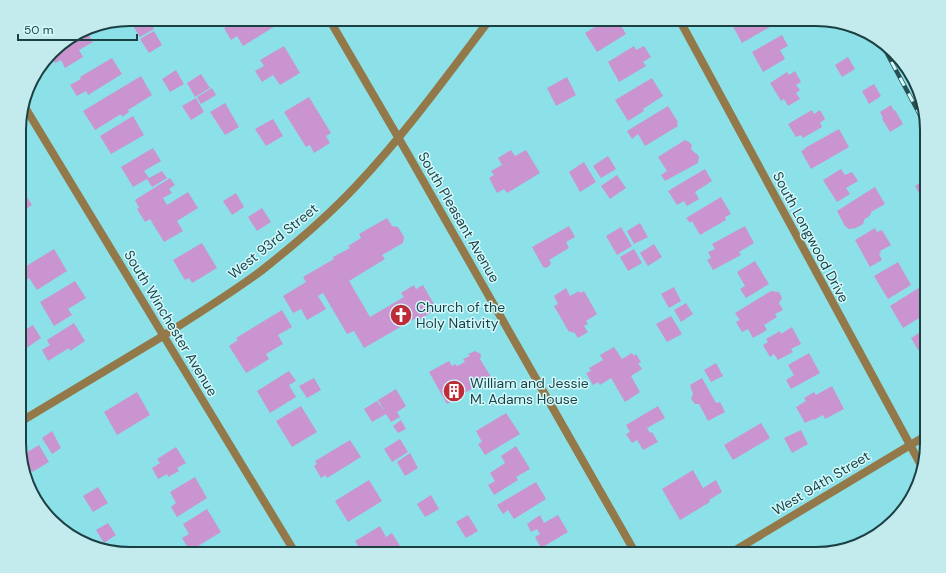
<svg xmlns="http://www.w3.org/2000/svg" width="946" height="573" viewBox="0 0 946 573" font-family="'DM Sans',sans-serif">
<rect width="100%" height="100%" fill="#8ce1e8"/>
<path fill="#c994d0" d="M 133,19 L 148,19 L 154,29 L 140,37 L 130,21 Z
M 228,19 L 274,19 L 277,25 L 243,46 L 237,36 L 231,40 L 224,28 L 230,25 L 227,20 Z
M 392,19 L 411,19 L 397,27 Z
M 608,19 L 617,19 L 626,34 L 597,52 L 585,33 Z
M 734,19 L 781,19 L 782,20 L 742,43 L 730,21 Z
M 85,29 L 93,42 L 79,50 L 83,57 L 65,68 L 61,60 L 55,63 L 50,55 L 57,47 Z
M 154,31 L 162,45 L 149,53 L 140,39 Z
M 782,35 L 788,46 L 780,50 L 785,59 L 763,72 L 752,52 Z
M 284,46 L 300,73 L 280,85 L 273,75 L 262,82 L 255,71 L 264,66 L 260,60 Z
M 634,46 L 636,50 L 644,46 L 651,57 L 643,62 L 646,66 L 619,82 L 608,62 Z
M 848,57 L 855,69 L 842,77 L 835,65 Z
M 112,58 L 122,74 L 88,95 L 86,91 L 77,96 L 70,85 L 81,79 L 80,77 Z
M 176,70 L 184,84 L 170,92 L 162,79 Z
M 795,71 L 801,82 L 796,85 L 800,90 L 796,93 L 800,99 L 788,106 L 784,99 L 781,101 L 770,83 L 787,72 L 789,75 Z
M 201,74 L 210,88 L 195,97 L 187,83 Z
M 141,76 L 152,95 L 128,110 L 129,112 L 122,117 L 121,114 L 95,130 L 83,111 Z
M 567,77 L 576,95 L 556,106 L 547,88 Z
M 652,78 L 663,96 L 643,109 L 644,111 L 628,121 L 615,100 Z
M 874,84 L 881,96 L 869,104 L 862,91 Z
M 212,88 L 216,95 L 201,104 L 197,97 Z
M 309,97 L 331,133 L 326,136 L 330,143 L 314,153 L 310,145 L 306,147 L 284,112 Z
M 196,98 L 204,112 L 191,120 L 182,106 Z
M 225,103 L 239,127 L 225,135 L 210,112 Z
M 891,105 L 894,111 L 895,110 L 903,124 L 890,132 L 882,119 L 883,118 L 880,112 Z
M 668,106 L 678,122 L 677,123 L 678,126 L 645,146 L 638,134 L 632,139 L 627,131 Z
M 812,110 L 814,114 L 820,110 L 825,119 L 820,123 L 822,127 L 803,138 L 801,135 L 796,137 L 788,124 Z
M 133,116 L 144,135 L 111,154 L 100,136 Z
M 273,119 L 283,136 L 266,146 L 255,129 Z
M 839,129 L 849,147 L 811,169 L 801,151 L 805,149 L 805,148 Z
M 685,140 L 689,142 L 692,145 L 691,149 L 695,153 L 697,154 L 699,157 L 698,163 L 665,181 L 661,175 L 667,171 L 658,157 Z
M 153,148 L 161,161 L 144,171 L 149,178 L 162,171 L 167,178 L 152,187 L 147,179 L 133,187 L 121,167 Z
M 511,150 L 515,156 L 526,150 L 540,173 L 507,193 L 504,189 L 497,193 L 489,178 L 494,175 L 491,171 L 502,165 L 498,158 Z
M 608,156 L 616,169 L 601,178 L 593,166 Z
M 584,162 L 596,182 L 580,192 L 569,172 Z
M 705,169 L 712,181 L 695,192 L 699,199 L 687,206 L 684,201 L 677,205 L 668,191 Z
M 841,169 L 845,175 L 852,172 L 858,181 L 846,188 L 850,194 L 837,202 L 823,180 Z
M 617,175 L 626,188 L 610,199 L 601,186 Z
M 170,178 L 175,185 L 169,189 L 172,193 L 163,198 L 167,205 L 188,192 L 198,208 L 177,221 L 183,231 L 164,242 L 150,219 L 145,222 L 137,209 L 139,208 L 135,200 Z
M 926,179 L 927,195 L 922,198 L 915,186 Z
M 875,187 L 885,204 L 871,212 L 871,214 L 867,218 L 865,218 L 863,224 L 856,228 L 849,229 L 845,226 L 837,211 L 870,190 Z
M 22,189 L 32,205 L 20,213 L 20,190 Z
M 236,193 L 244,207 L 232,215 L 223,201 Z
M 721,197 L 731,214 L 725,217 L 726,220 L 700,235 L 692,221 L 690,223 L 686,218 Z
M 262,208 L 271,222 L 257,231 L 248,217 Z
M 387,218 L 392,226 L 398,227 L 404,237 L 403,243 L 382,255 L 385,259 L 349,281 L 370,317 L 404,297 L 401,293 L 414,285 L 416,289 L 423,285 L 435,306 L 430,308 L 432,312 L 418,320 L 416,318 L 364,348 L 354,331 L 347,334 L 323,293 L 318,296 L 326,309 L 307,320 L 301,309 L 293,313 L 283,296 L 306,282 L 303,277 L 334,259 L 333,257 L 350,248 L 348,246 L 361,238 L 359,234 Z
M 640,223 L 648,237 L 634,244 L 627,231 Z
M 569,226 L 575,237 L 566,242 L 569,248 L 549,260 L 551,263 L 549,266 L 546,268 L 543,267 L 532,247 Z
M 745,226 L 754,243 L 739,252 L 741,255 L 713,270 L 707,260 L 711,258 L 708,252 L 715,249 L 712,244 Z
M 621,227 L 632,246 L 617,255 L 606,236 Z
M 875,228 L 877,232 L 882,230 L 891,245 L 880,251 L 881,253 L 879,254 L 882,260 L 870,267 L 855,240 Z
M 202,243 L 217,268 L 192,283 L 189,278 L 185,280 L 173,260 Z
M 654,244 L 662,257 L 648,266 L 640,253 Z
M 54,249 L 67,271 L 37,290 L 29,278 L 25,281 L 20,272 L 20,270 Z
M 634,249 L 642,263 L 628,271 L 620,257 Z
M 755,261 L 769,284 L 746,298 L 740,289 L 745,286 L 737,272 Z
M 898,262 L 911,285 L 888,299 L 874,276 Z
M 75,281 L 86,298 L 68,309 L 72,315 L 54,326 L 40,302 Z
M 925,284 L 927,288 L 927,313 L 903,328 L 890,306 Z
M 674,287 L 681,301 L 669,308 L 661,294 Z
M 566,288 L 570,296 L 579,291 L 580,293 L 584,291 L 597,314 L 586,321 L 588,324 L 584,326 L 588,332 L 578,338 L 574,332 L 572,333 L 571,331 L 569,332 L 554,306 L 558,304 L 554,296 Z
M 771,291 L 779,292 L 782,298 L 779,303 L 783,310 L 775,314 L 777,317 L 764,325 L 767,330 L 753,338 L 748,329 L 742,332 L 736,322 L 740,320 L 735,313 Z
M 686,303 L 693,314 L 681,322 L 674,310 Z
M 282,310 L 292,327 L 278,335 L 283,344 L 266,354 L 269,359 L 246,373 L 229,346 L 238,340 L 236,338 Z
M 671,316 L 682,334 L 667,342 L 656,324 Z
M 74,323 L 85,341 L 70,351 L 69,348 L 48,361 L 42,350 L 50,345 L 47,340 Z
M 33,325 L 41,338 L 25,349 L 20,340 L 20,333 Z
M 792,327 L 801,344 L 791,349 L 793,352 L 778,360 L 774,354 L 770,357 L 763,345 L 768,342 L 766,339 L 780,331 L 781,334 Z
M 924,330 L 925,333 L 927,332 L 927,345 L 918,350 L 911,338 Z
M 614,347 L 622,359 L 632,353 L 634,356 L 636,354 L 641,362 L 638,363 L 642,369 L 631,376 L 640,392 L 625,402 L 611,378 L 600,385 L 598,382 L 593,385 L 586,373 L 591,371 L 589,368 L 603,360 L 600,355 Z
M 475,351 L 479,353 L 481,355 L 481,356 L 480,359 L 491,377 L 447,404 L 429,372 L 449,361 L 452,366 L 455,364 L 457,366 L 465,362 L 463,359 L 470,356 L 468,354 Z
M 809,353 L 820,373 L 791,389 L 786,380 L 794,375 L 788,365 Z
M 716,363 L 723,376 L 711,382 L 704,370 Z
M 289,371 L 296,381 L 289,385 L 296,397 L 270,413 L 257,391 Z
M 314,378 L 321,390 L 307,398 L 299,386 Z
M 702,378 L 716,403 L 720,402 L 725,412 L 708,421 L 699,404 L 695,404 L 691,399 L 693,394 L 690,385 Z
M 20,382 L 26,392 L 20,396 Z
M 832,386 L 844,409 L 825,419 L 823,415 L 814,420 L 813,419 L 805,423 L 796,407 L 806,401 L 804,398 L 814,392 L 816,395 Z
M 396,389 L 406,406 L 397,412 L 400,417 L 391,422 L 386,414 L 372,422 L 364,409 L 377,401 L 385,412 L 378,400 Z
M 137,392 L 150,415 L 117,435 L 104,412 Z
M 301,406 L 317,432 L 292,447 L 276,421 Z
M 658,406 L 665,418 L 647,428 L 650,433 L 652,432 L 658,442 L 643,450 L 637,440 L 632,443 L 626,434 L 630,432 L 626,425 Z
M 506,413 L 520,434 L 485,455 L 478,444 L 482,442 L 476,431 Z
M 401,420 L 406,429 L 398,433 L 393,426 Z
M 761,423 L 770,438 L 733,460 L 724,445 Z
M 801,430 L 808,444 L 792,453 L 784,438 Z
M 52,431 L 61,448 L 52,454 L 42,438 Z
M 400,439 L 408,452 L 392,462 L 384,449 Z
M 350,440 L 361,457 L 327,478 L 325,475 L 321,478 L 314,466 L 317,464 L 315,461 Z
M 39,445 L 49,462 L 32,472 L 21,456 Z
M 516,446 L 530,469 L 516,477 L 518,480 L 494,495 L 488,485 L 495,481 L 490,473 L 505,463 L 501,456 Z
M 176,447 L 186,463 L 177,468 L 179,471 L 168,477 L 167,474 L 158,479 L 152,468 L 160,463 L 157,459 Z
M 410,453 L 418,468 L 405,476 L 397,462 Z
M 693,470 L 703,488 L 716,480 L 722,492 L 709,500 L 710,502 L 680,520 L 662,489 Z
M 195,477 L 207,498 L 177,517 L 171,507 L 176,503 L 170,492 Z
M 369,480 L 382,501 L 348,522 L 335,501 Z
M 536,482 L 546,499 L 514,519 L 508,510 L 503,514 L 497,505 Z
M 98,487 L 108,503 L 93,512 L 83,496 Z
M 431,495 L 439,509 L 425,517 L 417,504 Z
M 207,509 L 221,532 L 190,551 L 182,538 L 189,534 L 183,524 Z
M 468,515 L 478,531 L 466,538 L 456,522 Z
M 540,515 L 544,523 L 558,515 L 568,532 L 541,548 L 535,537 L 540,534 L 537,529 L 531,532 L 527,524 Z
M 108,523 L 116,535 L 104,543 L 96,530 Z
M 380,526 L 386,537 L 392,533 L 400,546 L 387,554 L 356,554 L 355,552 L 360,549 L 355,541 Z"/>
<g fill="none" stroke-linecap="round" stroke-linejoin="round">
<path stroke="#937949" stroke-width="8" d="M 329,19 L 409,156 L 636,554
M 679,19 L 922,467
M 23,104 L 174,353 L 296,554
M 20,422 L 163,336 C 196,315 230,294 261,271 C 294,245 328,216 356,186 C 405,134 447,76 490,19
M 729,554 L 927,435"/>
<g stroke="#285053" stroke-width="4.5">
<path id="rail" d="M 883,46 L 927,128
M 904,66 L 917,91"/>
</g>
<use href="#rail" stroke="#d2fafd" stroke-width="3" stroke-dasharray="9" stroke-linecap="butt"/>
</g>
<defs>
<g id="church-disc" transform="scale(1.15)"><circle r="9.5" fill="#be2d37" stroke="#d2fafd"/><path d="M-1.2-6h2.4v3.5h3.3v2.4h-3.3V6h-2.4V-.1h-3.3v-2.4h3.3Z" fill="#fff"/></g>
<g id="building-disc" transform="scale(1.15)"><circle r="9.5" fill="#be2d37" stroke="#d2fafd"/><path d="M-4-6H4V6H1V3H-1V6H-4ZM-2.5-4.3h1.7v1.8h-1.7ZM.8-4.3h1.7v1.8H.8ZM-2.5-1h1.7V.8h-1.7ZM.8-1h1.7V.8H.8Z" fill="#fff"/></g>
</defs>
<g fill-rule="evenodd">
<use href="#church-disc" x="401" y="315"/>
<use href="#building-disc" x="454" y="391"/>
</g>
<g text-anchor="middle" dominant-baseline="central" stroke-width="3" stroke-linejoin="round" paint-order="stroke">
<g font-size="14" fill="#1c3f42" stroke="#d2fafd">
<text transform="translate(459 217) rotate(60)">South Pleasant Avenue</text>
<text transform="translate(811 237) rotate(62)">South Longwood Drive</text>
<text transform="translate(273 241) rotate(-39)">West 93rd Street</text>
<text transform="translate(171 323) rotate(59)">South Winchester Avenue</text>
<text transform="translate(821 483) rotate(-31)">West 94th Street</text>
</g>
<g font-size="14" fill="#1c3f42" stroke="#d2fafd" text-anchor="start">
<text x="416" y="307">Church of the<tspan x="416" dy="16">Holy Nativity</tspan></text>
<text x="470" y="383">William and Jessie<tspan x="470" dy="16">M. Adams House</tspan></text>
</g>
</g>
<path d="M0 0H946V573H0ZM130 26H816A104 104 0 0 1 920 130V443A104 104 0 0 1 816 547H130A104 104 0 0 1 26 443V130A104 104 0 0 1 130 26Z" fill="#c3ebee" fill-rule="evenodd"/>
<path fill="none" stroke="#1c3f42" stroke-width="2" d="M130 26H816A104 104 0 0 1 920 130V443A104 104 0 0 1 816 547H130A104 104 0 0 1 26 443V130A104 104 0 0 1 130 26Z"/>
<path d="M18 34v6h119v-6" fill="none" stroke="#1c3f42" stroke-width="2"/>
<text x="24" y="34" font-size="12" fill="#1c3f42" stroke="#d2fafd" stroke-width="3" paint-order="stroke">50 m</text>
</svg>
